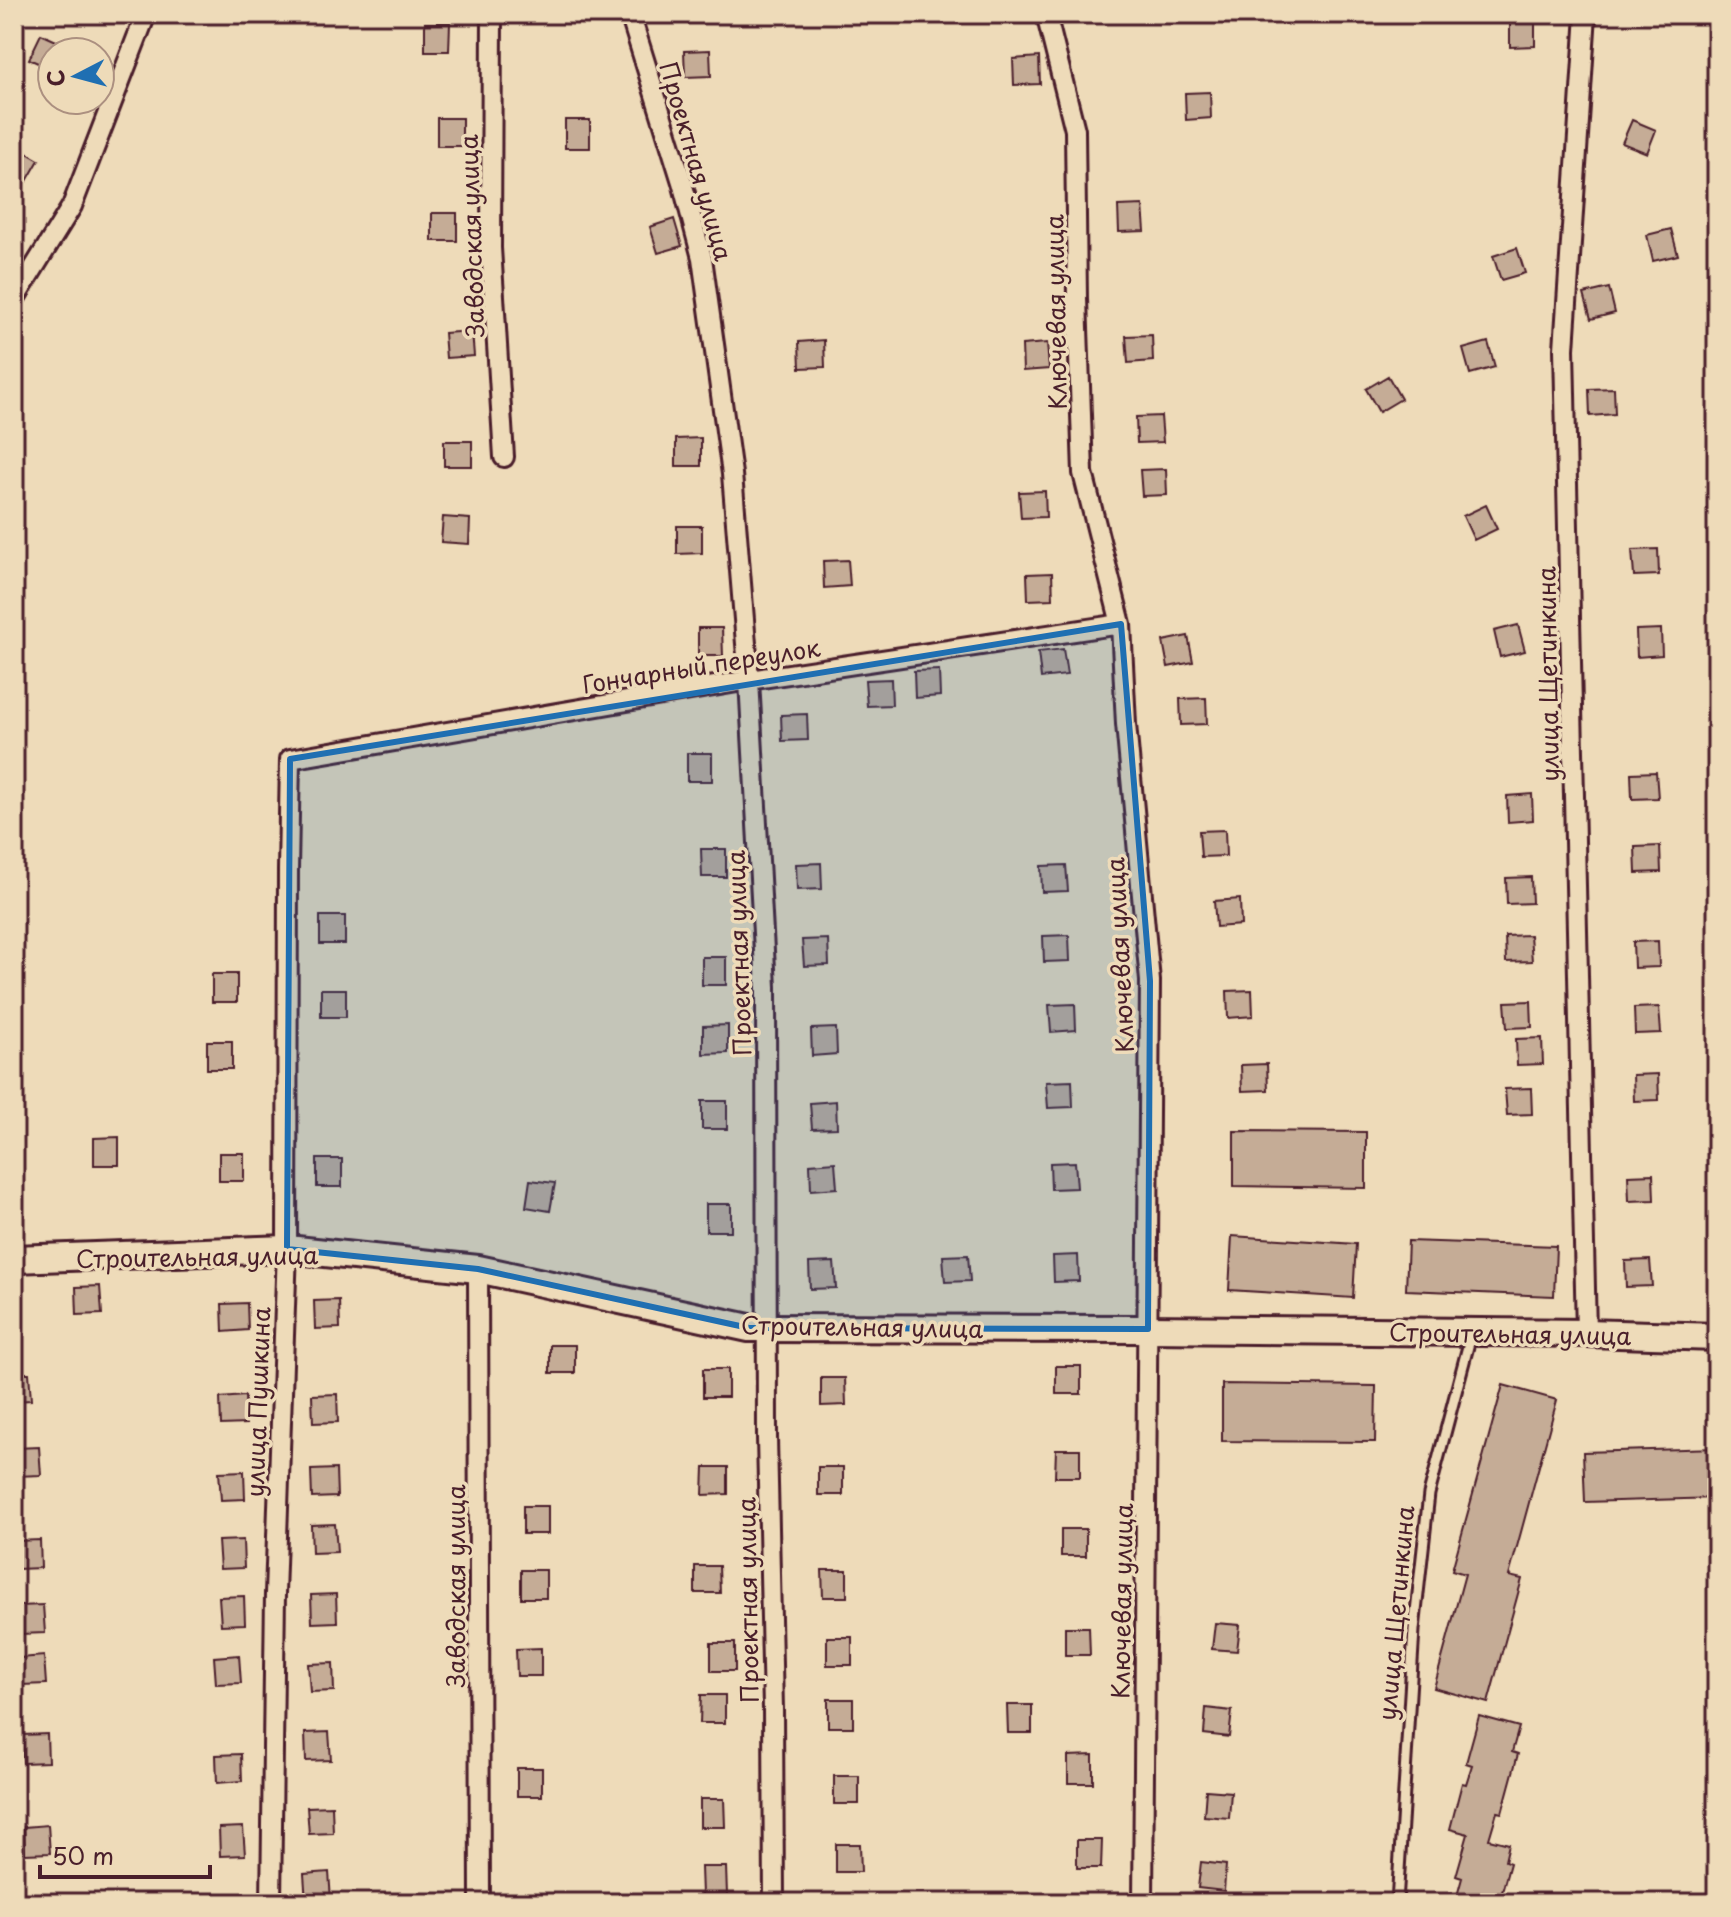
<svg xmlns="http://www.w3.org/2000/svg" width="1731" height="1917" viewBox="0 0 1731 1917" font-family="'Playpen Sans',sans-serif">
<rect width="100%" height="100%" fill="#eedbb9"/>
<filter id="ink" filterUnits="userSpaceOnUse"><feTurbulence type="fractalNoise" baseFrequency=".0125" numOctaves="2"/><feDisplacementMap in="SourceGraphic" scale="16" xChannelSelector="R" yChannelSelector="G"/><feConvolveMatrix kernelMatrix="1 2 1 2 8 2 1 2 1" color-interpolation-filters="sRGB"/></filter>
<g filter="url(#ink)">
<path fill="#c5ac96" stroke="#4a1f2b" stroke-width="2" d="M 1002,14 L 1027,14 L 1028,18 L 1002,19 Z
M 1077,14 L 1102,14 L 1101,22 L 1076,19 Z
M 1212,14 L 1239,14 L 1236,23 L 1211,16 Z
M 1510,20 L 1535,20 L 1535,46 L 1510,47 Z
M 425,23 L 450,23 L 449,51 L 425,51 Z
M 41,34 L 63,44 L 59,52 L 52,52 L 51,69 L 29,59 Z
M 710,50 L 711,76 L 685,77 L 684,51 Z
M 1039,57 L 1040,84 L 1014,85 L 1013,59 Z
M 1210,92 L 1211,118 L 1186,120 L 1185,93 Z
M 437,118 L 462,118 L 462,146 L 437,146 Z
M 565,120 L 590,120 L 590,148 L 565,148 Z
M 1632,120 L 1656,130 L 1647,153 L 1622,143 Z
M 15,146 L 39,160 L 27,181 L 14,174 Z
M 1143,205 L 1145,231 L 1119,232 L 1118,206 Z
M 432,213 L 457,213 L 457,241 L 432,241 Z
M 674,219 L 682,246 L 658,253 L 650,227 Z
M 1671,229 L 1678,255 L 1653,261 L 1647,235 Z
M 1517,248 L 1525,273 L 1501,280 L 1493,256 Z
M 1609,288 L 1615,313 L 1591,319 L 1584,294 Z
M 472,331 L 474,356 L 446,358 L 444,333 Z
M 1152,335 L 1153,361 L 1128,363 L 1126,336 Z
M 824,340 L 825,367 L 800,368 L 799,342 Z
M 1488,342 L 1495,367 L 1470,374 L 1463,349 Z
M 1047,343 L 1049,369 L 1023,371 L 1022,345 Z
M 1388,376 L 1401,399 L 1379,412 L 1366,389 Z
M 1614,388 L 1615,414 L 1590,416 L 1589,389 Z
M 1161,416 L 1163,442 L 1137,443 L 1136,417 Z
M 701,438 L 701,466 L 676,466 L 676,439 Z
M 444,441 L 472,441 L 472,466 L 444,466 Z
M 1166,469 L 1167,495 L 1142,496 L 1140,470 Z
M 1045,491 L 1046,517 L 1021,518 L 1019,492 Z
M 1486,505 L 1497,529 L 1474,540 L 1463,516 Z
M 443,517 L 470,519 L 469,544 L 441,542 Z
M 677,526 L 702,526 L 702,553 L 677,554 Z
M 1658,549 L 1659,575 L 1634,576 L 1632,550 Z
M 848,560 L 850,586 L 824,588 L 823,561 Z
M 1052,573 L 1053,599 L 1028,600 L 1027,574 Z
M 1518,625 L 1525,651 L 1500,657 L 1494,631 Z
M 698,628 L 722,628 L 723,656 L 698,656 Z
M 1661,629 L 1662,655 L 1637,657 L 1636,630 Z
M 1188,636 L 1193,662 L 1168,667 L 1163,641 Z
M 1063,649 L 1067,675 L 1041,678 L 1038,652 Z
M 939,670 L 940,696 L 915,698 L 914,671 Z
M 891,679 L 892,705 L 867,706 L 865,680 Z
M 1206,698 L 1207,724 L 1181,725 L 1180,699 Z
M 807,714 L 808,740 L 782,741 L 781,715 Z
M 687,753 L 712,753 L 712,781 L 687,781 Z
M 1656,772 L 1658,798 L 1632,799 L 1631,773 Z
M 1532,794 L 1533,820 L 1508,822 L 1507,796 Z
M 1225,830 L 1226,856 L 1201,857 L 1199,831 Z
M 1660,846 L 1661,872 L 1636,873 L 1635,847 Z
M 701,849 L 726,849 L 726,877 L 702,877 Z
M 821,863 L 822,889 L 797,890 L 796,864 Z
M 1066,865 L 1068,891 L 1042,892 L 1041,866 Z
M 1531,877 L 1532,903 L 1507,904 L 1506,878 Z
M 1240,899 L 1241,925 L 1216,927 L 1214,901 Z
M 320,916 L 345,916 L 345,944 L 320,944 Z
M 1069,935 L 1070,961 L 1044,962 L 1043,936 Z
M 1530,935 L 1532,961 L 1506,962 L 1505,936 Z
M 828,939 L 829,965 L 804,966 L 802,940 Z
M 1658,941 L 1659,967 L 1634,968 L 1633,942 Z
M 702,957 L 726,957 L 726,985 L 702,985 Z
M 212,974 L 237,974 L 237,1002 L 212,1002 Z
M 321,989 L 346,989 L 346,1017 L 321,1017 Z
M 1252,990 L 1253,1016 L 1228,1018 L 1227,991 Z
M 1531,1001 L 1532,1027 L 1507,1028 L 1505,1002 Z
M 1075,1004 L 1076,1030 L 1051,1032 L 1049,1005 Z
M 1659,1007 L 1661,1033 L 1635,1034 L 1634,1008 Z
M 728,1025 L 728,1053 L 703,1054 L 703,1026 Z
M 836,1028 L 837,1054 L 812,1056 L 811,1029 Z
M 14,1033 L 19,1033 L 19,1061 L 14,1061 Z
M 1542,1038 L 1543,1064 L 1517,1065 L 1516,1039 Z
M 207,1041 L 232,1041 L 232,1069 L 207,1069 Z
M 1267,1064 L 1268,1090 L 1242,1091 L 1241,1065 Z
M 1658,1074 L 1659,1100 L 1634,1101 L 1633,1075 Z
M 1072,1081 L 1073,1107 L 1048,1108 L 1046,1082 Z
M 1531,1088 L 1532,1114 L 1507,1115 L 1505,1089 Z
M 702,1101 L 727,1101 L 727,1129 L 702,1129 Z
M 836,1101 L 837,1128 L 812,1129 L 810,1103 Z
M 1234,1131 L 1366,1132 L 1366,1188 L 1234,1186 Z
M 119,1137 L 119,1165 L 94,1165 L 94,1138 Z
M 219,1153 L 244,1153 L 244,1181 L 219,1181 Z
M 317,1159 L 342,1159 L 342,1187 L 317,1187 Z
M 835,1162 L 837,1188 L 811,1190 L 810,1164 Z
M 1075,1162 L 1077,1188 L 1051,1189 L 1050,1163 Z
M 1653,1174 L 1654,1200 L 1629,1201 L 1628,1175 Z
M 530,1180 L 555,1183 L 550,1211 L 526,1207 Z
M 706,1204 L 731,1204 L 731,1231 L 706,1231 Z
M 1232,1236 L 1356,1244 L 1353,1298 L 1229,1290 Z
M 1408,1241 L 1556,1246 L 1554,1296 L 1406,1290 Z
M 968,1255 L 970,1281 L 945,1282 L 943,1256 Z
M 1078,1255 L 1079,1281 L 1054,1282 L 1053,1256 Z
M 1650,1260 L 1652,1286 L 1626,1287 L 1625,1261 Z
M 834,1262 L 836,1288 L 810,1289 L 809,1263 Z
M 100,1286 L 102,1314 L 77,1315 L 76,1287 Z
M 339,1300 L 340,1328 L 315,1329 L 314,1301 Z
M 247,1303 L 248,1330 L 223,1332 L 222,1304 Z
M 550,1345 L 575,1345 L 575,1373 L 550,1373 Z
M 1056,1366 L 1081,1366 L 1081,1394 L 1056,1394 Z
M 703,1369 L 728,1369 L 728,1397 L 703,1397 Z
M 14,1373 L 29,1373 L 31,1400 L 14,1401 Z
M 821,1378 L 845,1378 L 846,1405 L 821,1406 Z
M 1222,1384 L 1376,1386 L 1375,1442 L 1222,1441 Z
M 1503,1385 L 1557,1400 L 1509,1576 L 1522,1579 L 1488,1703 L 1434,1688 L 1465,1574 L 1452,1570 Z
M 337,1394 L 338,1422 L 313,1423 L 312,1395 Z
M 245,1396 L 246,1424 L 221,1425 L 220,1398 Z
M 39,1447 L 41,1475 L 16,1476 L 15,1448 Z
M 1717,1448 L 1717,1498 L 1585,1502 L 1583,1452 Z
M 1056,1449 L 1080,1449 L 1080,1477 L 1055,1477 Z
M 704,1467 L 728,1467 L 728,1494 L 703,1495 Z
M 818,1467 L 843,1467 L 843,1495 L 818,1495 Z
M 336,1469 L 337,1497 L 312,1498 L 311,1470 Z
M 244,1471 L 245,1499 L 221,1500 L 219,1472 Z
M 523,1506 L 548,1506 L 548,1534 L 523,1534 Z
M 335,1524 L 337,1552 L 312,1553 L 311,1525 Z
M 1061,1529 L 1086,1529 L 1086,1556 L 1061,1556 Z
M 40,1540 L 41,1568 L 17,1569 L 15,1541 Z
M 243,1540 L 244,1568 L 220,1569 L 218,1541 Z
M 695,1566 L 719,1566 L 720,1593 L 695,1593 Z
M 521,1570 L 546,1570 L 546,1598 L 521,1598 Z
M 822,1570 L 847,1570 L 847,1597 L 823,1597 Z
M 336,1594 L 337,1622 L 312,1623 L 311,1595 Z
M 244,1596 L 245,1624 L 221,1625 L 219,1597 Z
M 43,1605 L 45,1633 L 20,1634 L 19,1606 Z
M 1215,1623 L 1240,1625 L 1237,1651 L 1212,1649 Z
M 1065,1627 L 1089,1627 L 1090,1655 L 1065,1655 Z
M 827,1637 L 852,1637 L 852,1665 L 827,1665 Z
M 711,1643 L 735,1643 L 735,1671 L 711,1671 Z
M 541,1648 L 541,1676 L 517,1676 L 516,1649 Z
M 239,1655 L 241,1683 L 216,1684 L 214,1657 Z
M 44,1656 L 46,1684 L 21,1685 L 20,1658 Z
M 333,1663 L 334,1691 L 310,1692 L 308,1664 Z
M 701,1695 L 725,1695 L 725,1723 L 700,1723 Z
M 828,1699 L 853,1699 L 853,1727 L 828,1727 Z
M 1007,1705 L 1032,1705 L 1032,1733 L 1008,1733 Z
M 1206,1708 L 1232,1711 L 1229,1737 L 1204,1734 Z
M 1479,1716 L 1519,1727 L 1512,1752 L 1518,1754 L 1502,1813 L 1497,1812 L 1489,1839 L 1509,1844 L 1505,1861 L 1510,1863 L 1499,1903 L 1450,1903 L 1452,1895 L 1457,1896 L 1462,1878 L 1456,1876 L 1468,1834 L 1450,1829 L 1462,1783 L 1466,1784 L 1472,1765 L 1466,1763 Z
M 329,1732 L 331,1760 L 306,1761 L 305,1733 Z
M 47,1734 L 48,1762 L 23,1763 L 22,1735 Z
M 241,1754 L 242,1781 L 217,1783 L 216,1755 Z
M 1093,1755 L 1093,1783 L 1068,1783 L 1068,1756 Z
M 517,1768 L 542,1768 L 542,1796 L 517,1796 Z
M 834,1776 L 859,1776 L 859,1804 L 834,1804 Z
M 1206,1790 L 1231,1792 L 1229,1818 L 1204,1816 Z
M 700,1799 L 724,1799 L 725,1827 L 700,1827 Z
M 332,1806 L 333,1833 L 309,1834 L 307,1807 Z
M 48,1825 L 50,1853 L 25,1854 L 24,1827 Z
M 243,1827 L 245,1855 L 220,1856 L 219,1828 Z
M 1077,1840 L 1102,1840 L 1101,1868 L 1077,1868 Z
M 836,1844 L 860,1844 L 861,1872 L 836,1872 Z
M 1201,1862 L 1226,1865 L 1224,1891 L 1198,1888 Z
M 701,1867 L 726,1867 L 727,1895 L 702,1895 Z
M 329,1872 L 331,1900 L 306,1902 L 304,1874 Z
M 241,1894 L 241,1903 L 216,1903 L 216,1895 Z"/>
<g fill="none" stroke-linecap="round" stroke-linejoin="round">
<g stroke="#4a1f2b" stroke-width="15">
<path id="lane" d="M 1397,1903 L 1414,1630 L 1429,1494 L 1471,1335"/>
</g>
<g stroke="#4a1f2b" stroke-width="24">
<path id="street" d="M 492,14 L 491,248 L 504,457
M 630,14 L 682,182 L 702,258 L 732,474 L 749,680 L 766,987 L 767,1438 L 773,1709 L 774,1903
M 1046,14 L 1075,130 L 1077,299 L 1083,473 L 1121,624 L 1126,724 L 1150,981 L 1143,1903
M 14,300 L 72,206 L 146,14
M 478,1269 L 480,1903
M 1586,1333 L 1564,349 L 1586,14
M 271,1903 L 275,1594 L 287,1249 L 288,870 L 290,759 L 749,680 L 1121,624"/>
</g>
<g stroke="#4a1f2b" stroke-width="32">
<path id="secondary" d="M 14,1259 L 287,1249 L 478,1269 L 749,1328 L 1148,1329 L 1586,1333 L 1717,1337"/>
</g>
<use href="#lane" stroke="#eedbb9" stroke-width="9"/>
<use href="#street" stroke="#eedbb9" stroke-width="18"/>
<use href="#secondary" stroke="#eedbb9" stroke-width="26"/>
</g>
</g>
<path fill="#1f6fb2" fill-opacity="0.2" stroke="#1f6fb2" stroke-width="6" stroke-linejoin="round" d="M 1121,624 L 1150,981 L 1148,1329 L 749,1328 L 478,1269 L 287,1249 L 290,759 Z"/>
<g text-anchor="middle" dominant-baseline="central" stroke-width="7" stroke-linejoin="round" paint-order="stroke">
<g font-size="24" fill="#4a1f2b" stroke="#eedbb9">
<text transform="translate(697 161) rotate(74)">Проектная улица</text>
<text transform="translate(471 236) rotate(-92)">Заводская улица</text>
<text transform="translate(1055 312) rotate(-91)">Ключевая улица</text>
<text transform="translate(701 665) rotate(-9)">Гончарный переулок</text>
<text transform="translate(1547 674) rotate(-91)">улица Щетинкина</text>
<text transform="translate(738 953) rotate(-92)">Проектная улица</text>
<text transform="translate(1119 955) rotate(-93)">Ключевая улица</text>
<text transform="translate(197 1256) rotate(-1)">Строительная улица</text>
<text transform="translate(862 1326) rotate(1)">Строительная улица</text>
<text transform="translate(1510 1333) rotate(1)">Строительная улица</text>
<text transform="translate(257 1402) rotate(-88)">улица Пушкина</text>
<text transform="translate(455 1586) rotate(-90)">Заводская улица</text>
<text transform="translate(747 1600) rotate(-91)">Проектная улица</text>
<text transform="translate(1121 1601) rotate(-89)">Ключевая улица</text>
<text transform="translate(1395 1613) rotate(-85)">улица Щетинкина</text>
</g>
</g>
<rect width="1731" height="1917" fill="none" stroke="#eedbb9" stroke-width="48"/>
<rect x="24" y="24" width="1683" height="1869" fill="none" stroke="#4a1f2b" stroke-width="3" filter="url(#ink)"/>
<g transform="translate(76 76) rotate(264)"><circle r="38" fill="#eedbb9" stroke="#ac9080" stroke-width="2"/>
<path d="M0-6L14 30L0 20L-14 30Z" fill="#1f6fb2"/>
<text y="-12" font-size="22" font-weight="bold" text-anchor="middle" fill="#4a1f2b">С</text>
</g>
<path d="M40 1865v12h170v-12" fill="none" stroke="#4a1f2b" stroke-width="4"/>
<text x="52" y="1865" font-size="24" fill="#4a1f2b" stroke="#eedbb9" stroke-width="6" paint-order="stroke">50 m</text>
</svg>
